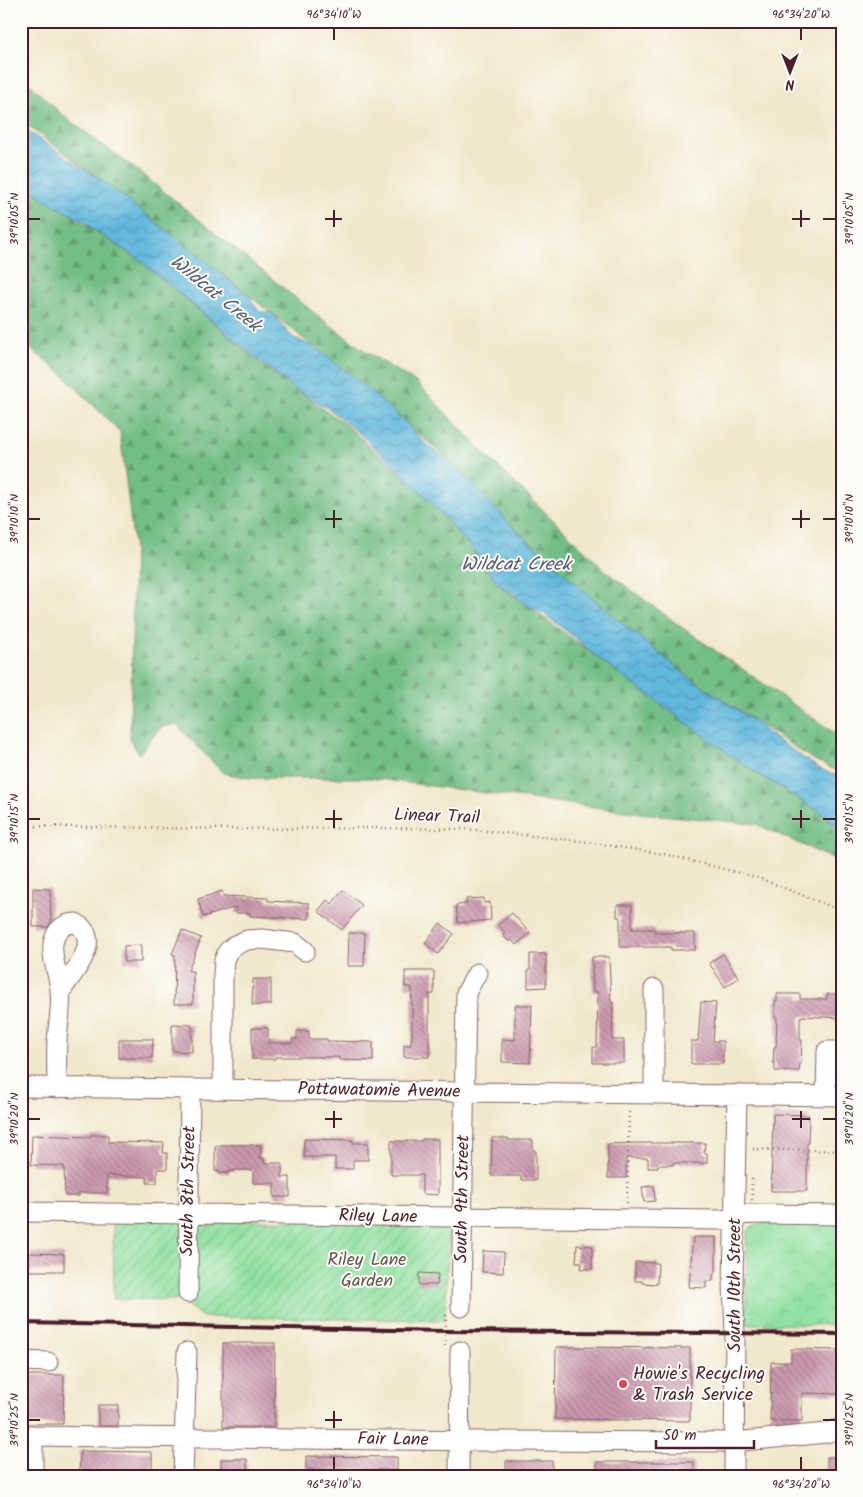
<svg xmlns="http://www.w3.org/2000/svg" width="863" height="1497" viewBox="0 0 863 1497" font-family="Kalam,sans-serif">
<defs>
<pattern id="forest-firs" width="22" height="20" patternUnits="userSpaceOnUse" patternTransform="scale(1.25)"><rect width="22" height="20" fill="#73be86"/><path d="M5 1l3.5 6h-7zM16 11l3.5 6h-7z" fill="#609a6e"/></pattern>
<pattern id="park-crowns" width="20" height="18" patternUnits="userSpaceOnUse" patternTransform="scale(1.25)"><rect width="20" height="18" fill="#8fe0a0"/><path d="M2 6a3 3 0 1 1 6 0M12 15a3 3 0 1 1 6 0" fill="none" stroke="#7dc08a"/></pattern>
<pattern id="garden-furrows" width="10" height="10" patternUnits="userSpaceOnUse" patternTransform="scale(1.25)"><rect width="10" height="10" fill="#8fe0a0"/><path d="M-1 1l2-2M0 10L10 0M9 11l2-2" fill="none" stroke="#7dc08a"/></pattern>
<pattern id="water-waves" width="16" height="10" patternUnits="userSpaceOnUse" patternTransform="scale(1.25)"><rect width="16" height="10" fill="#60b8dd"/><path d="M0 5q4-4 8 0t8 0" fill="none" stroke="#5195b3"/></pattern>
<pattern id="building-back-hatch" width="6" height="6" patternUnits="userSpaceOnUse" patternTransform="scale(1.25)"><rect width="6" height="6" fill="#cb98af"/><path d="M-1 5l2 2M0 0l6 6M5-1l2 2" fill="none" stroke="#a77b8f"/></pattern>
</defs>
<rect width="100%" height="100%" fill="#fdfcf7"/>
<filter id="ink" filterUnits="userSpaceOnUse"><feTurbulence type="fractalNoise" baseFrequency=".02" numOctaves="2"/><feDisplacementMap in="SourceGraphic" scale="10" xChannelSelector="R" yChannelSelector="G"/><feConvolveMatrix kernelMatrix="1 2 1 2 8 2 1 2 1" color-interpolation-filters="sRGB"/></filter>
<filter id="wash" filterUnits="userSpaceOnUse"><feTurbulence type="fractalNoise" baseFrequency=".0096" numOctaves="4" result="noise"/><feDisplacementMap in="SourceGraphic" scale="20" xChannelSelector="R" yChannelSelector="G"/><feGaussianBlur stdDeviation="1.12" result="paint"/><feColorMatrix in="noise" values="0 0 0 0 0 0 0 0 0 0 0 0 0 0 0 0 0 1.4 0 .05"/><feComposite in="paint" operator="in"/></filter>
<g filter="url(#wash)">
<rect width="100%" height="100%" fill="#f1e7cc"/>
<path fill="url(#forest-firs)" stroke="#5e6e58" d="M 21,76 L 66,118 L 137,170 L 318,316 L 365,351 L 417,383 L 487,456 L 608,573 L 684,629 L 842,738 L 842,773 L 812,759 L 686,675 L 593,599 L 513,527 L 455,466 L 368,389 L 104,182 L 21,121 Z
M 21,185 L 51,202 L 140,260 L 267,369 L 345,424 L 428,499 L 480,558 L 499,585 L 747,767 L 823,814 L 834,824 L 842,828 L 842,863 L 756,824 L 640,813 L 370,778 L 249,778 L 223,773 L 176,724 L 161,727 L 139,754 L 130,740 L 134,548 L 120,432 L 59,371 L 21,341 Z"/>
<path fill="url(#park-crowns)" stroke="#6c8066" d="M 765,1222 L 842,1223 L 842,1325 L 746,1324 L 747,1234 C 750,1224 757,1226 765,1222 Z"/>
<path fill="url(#garden-furrows)" stroke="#6c8066" d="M 113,1219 L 449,1222 L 445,1320 L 203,1317 L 180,1300 L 114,1299 Z"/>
<path fill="url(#water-waves)" stroke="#556c84" d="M 21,127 L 104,182 L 201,257 L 230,281 L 235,286 L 246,293 L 259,311 L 273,314 L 292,337 L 315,347 L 368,389 L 406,423 L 427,445 L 455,466 L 513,527 L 593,599 L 686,675 L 757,723 L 773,737 L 820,769 L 842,778 L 842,828 L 834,824 L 823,814 L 747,767 L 599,659 L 575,638 L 544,614 L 527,606 L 518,599 L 513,593 L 499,585 L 480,558 L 428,499 L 359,433 L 329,409 L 292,387 L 268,368 L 140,260 L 91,228 C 84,220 77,217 68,213 C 52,204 35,193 21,181 Z"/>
<g id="blocks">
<path fill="url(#building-back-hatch)" d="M 33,888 L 50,889 L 51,922 L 48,927 L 33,927 Z
M 343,890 L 362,905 L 342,930 L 318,911 L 327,900 L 332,904 Z
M 222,891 L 223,896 L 268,898 L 268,901 L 309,903 L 309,919 L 250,916 L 250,913 L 236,913 L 236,907 L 203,917 L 198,899 Z
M 484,898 L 484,903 L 490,902 L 491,920 L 458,923 L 456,905 L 467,904 L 466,899 Z
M 617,905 L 632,905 L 632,929 L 655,929 L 655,933 L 695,933 L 695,950 L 671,950 L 671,947 L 620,947 L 620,917 L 617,917 Z
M 512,913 L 530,933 L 516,945 L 512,940 L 509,942 L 503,935 L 505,933 L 498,925 Z
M 440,923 L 454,934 L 438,954 L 425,943 Z
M 182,930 L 201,938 L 188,971 L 193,971 L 193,1004 L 174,1004 L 175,955 L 172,954 Z
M 349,933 L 365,933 L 364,966 L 348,966 Z
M 141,945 L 141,962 L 124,962 L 124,946 Z
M 530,954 L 546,954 L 546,987 L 528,988 L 528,970 L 530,970 Z
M 723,954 L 739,978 L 725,987 L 709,963 Z
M 592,957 L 609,957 L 611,1002 L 613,1002 L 612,1040 L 624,1040 L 624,1063 L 593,1063 L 593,1047 L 597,1047 L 598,992 L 593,992 Z
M 405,971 L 434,971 L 434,994 L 429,994 L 429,1057 L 404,1057 L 404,1045 L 411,1045 L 411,1039 L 412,1039 L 412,987 L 405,987 Z
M 253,979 L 271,979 L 271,1005 L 252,1005 Z
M 777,994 L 800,994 L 800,999 L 827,999 L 827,994 L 842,994 L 842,1018 L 802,1016 L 802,1017 L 800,1017 L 800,1040 L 802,1040 L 801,1064 L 800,1064 L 799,1071 L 775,1071 L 775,1063 L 773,1063 L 774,1047 L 776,1047 L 777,1017 L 775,1017 L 775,1001 L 777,1001 Z
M 701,1002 L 716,1003 L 713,1041 L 723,1041 L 723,1064 L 691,1064 L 691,1041 L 698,1041 Z
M 515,1005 L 532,1005 L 530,1063 L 502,1062 L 502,1039 L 515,1040 Z
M 172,1024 L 192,1025 L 192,1052 L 172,1051 Z
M 252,1028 L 268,1028 L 268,1043 L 292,1043 L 292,1039 L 297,1039 L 297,1031 L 309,1031 L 309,1039 L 327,1039 L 327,1041 L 373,1042 L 373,1061 L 339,1060 L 339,1057 L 275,1057 L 275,1059 L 252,1059 Z
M 119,1039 L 153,1039 L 152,1058 L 119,1058 Z
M 773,1114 L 809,1115 L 808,1144 L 807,1144 L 807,1191 L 771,1191 Z
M 32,1135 L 90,1137 L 90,1135 L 108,1135 L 108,1142 L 164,1143 L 163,1153 L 167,1153 L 167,1169 L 157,1169 L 157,1183 L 147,1183 L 147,1177 L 107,1175 L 107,1193 L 79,1193 L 79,1196 L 65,1196 L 64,1166 L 31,1165 Z
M 492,1138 L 508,1138 L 508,1140 L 533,1140 L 533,1151 L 536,1151 L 536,1180 L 521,1180 L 521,1176 L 491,1176 Z
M 304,1139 L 353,1140 L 353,1143 L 368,1143 L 368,1160 L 353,1160 L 353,1169 L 335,1169 L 335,1157 L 304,1157 Z
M 422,1139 L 438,1139 L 438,1195 L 422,1194 L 422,1175 L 391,1175 L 391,1141 L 422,1141 Z
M 637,1143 L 705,1143 L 704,1153 L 707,1153 L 707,1163 L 673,1163 L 673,1165 L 658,1165 L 658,1168 L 648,1168 L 648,1158 L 626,1158 L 626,1178 L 608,1178 L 608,1144 Z
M 220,1145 L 261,1145 L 260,1158 L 264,1158 L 264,1163 L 282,1163 L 282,1177 L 290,1177 L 290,1197 L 274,1197 L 274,1183 L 253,1183 L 253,1170 L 234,1170 L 234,1171 L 229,1171 L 229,1173 L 219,1173 L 219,1171 L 215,1171 L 215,1146 L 220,1146 Z
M 654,1186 L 655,1201 L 644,1202 L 642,1187 Z
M 693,1237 L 716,1237 L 716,1272 L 713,1275 L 713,1281 L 706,1281 L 706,1288 L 689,1287 Z
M 577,1245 L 592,1246 L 592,1269 L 581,1269 L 582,1262 L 576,1262 Z
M 483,1251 L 504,1252 L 503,1273 L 482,1272 Z
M 30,1253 L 64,1254 L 64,1271 L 29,1271 Z
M 635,1262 L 658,1263 L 657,1284 L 642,1283 L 642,1281 L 635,1281 Z
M 419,1273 L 438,1274 L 437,1285 L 419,1285 Z
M 223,1343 L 275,1343 L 274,1427 L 223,1427 Z
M 556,1347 L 690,1348 L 690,1421 L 555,1419 Z
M 791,1349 L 842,1350 L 842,1394 L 802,1393 L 802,1421 L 770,1421 L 771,1362 L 791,1362 Z
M 24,1375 L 64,1375 L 63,1424 L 23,1424 Z
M 98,1405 L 118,1405 L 118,1426 L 98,1426 Z
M 80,1451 L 152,1452 L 152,1476 L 79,1476 Z
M 306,1456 L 397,1457 L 397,1470 L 306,1469 Z
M 827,1457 L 842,1457 L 842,1476 L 827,1476 Z
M 221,1459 L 247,1459 L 247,1476 L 221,1475 Z
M 506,1461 L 552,1461 L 552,1476 L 506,1476 Z
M 597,1462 L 694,1462 L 694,1476 L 597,1476 Z"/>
</g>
</g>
<g filter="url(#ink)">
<use href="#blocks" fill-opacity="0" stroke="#846563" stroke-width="1"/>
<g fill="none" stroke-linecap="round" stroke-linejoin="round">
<g stroke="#846563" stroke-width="21">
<path id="minor" d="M 21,1087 L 842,1096
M 57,1088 C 57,1072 56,1056 57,1041 C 58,1024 62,1007 60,990 C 59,975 51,960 53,944 C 55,931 63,923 76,923 C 104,941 73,972 61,991
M 223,1089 L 223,975 L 224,960 L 228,951 L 235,945 L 247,940 L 262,939 L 295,943 L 305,951
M 654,1093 L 654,989
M 826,1095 L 827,1051 L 842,1051
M 21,1212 L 722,1220 L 748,1214 L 842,1215
M 188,1293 L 190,1089
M 461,1307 L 466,993 L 477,973
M 21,1361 L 48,1362
M 21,1436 L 492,1441 L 734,1442 L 826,1433 L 842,1427
M 33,1476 L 33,1436
M 183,1476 L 187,1352
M 459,1476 L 460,1351
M 734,1476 L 735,1334 L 733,1283 L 737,1094"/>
</g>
<path stroke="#846563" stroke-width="2.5" stroke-dasharray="1 4" stroke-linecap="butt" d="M 21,826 L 232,829 L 371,828 L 467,829 L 581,841 L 664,854 L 759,878 L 842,911
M 753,1149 L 842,1151
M 752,1200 L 752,1176
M 627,1203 L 629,1108
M 445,1346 L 446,1312"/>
<use href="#minor" stroke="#fff" stroke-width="19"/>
<path stroke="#4a1f2b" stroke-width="4" d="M 21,1323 L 445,1331 L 842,1334"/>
</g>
</g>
<path fill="none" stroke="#4a1f2b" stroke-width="2" d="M 334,28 L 334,40M 801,28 L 801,40M 334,210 L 334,227M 801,210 L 801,227M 28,219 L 40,219M 325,219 L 342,219M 792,219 L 810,219M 823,219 L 836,219M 334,510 L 334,528M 801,510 L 801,528M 28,519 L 40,519M 325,519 L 342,519M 792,519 L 810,519M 823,519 L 836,519M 334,810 L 334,828M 801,810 L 801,828M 28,819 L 40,819M 325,819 L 342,819M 792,819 L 810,819M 823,819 L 836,819M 334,1111 L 334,1128M 801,1111 L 801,1128M 28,1119 L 40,1119M 325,1119 L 342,1119M 792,1119 L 810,1119M 823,1119 L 836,1119M 334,1411 L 334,1428M 28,1420 L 40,1420M 325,1420 L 342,1420M 823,1420 L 836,1420M 334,1457 L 334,1470M 801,1457 L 801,1470"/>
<circle fill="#d1495b" stroke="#fdfcf7" stroke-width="2" cx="623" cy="1384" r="5"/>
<g text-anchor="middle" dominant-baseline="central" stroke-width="4" stroke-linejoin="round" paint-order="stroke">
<g font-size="18" fill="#4a1f2b" stroke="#fdfcf7">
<text transform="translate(437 817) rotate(2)">Linear Trail</text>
<text transform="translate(379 1091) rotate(1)">Pottawatomie Avenue</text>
<text transform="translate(189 1191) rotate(-89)">South 8th Street</text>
<text transform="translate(463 1199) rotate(-89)">South 9th Street</text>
<text transform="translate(378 1217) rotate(1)">Riley Lane</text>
<text transform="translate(735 1285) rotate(-90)">South 10th Street</text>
<text transform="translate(393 1440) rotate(1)">Fair Lane</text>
</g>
<g font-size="18" fill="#5f594e" stroke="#fdfcf7">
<text x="367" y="1260">Riley Lane<tspan x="367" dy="21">Garden</tspan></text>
</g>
<g font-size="18" fill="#4a1f2b" stroke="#fdfcf7" text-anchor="start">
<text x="633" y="1374">Howie's Recycling<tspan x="633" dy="21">&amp; Trash Service</tspan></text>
</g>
<g font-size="19" font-style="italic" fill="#535c72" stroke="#fdfcf7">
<text transform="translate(215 294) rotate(39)">Wildcat Creek</text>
<text x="516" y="565">Wildcat Creek</text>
</g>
</g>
<rect width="863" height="1497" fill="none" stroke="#fdfcf7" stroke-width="55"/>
<g transform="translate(790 72) rotate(180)" stroke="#fdfcf7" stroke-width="4" paint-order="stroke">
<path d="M0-4L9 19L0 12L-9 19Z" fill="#4a1f2b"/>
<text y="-8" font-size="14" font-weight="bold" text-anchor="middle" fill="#4a1f2b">N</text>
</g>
<path d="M656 1440v8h98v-8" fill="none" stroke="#4a1f2b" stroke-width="2.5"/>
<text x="663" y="1440" font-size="15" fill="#4a1f2b" stroke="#fdfcf7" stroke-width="4" paint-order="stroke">50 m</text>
<rect x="28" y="28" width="808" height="1442" fill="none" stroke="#4a1f2b" stroke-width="2"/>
<g font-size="12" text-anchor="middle" fill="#4a1f2b">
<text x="334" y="18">96°34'10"W</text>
<text x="801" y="18">96°34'20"W</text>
<text transform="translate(849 219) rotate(-90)" y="4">39°10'05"N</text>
<text transform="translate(14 219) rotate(-90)" y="4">39°10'05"N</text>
<text transform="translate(849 519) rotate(-90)" y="4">39°10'10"N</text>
<text transform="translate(14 519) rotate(-90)" y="4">39°10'10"N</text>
<text transform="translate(14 819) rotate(-90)" y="4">39°10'15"N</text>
<text transform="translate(849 819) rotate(-90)" y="4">39°10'15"N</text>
<text transform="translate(14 1119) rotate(-90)" y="4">39°10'20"N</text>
<text transform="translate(849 1119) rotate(-90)" y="4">39°10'20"N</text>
<text transform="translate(849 1420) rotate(-90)" y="4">39°10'25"N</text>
<text transform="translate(14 1420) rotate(-90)" y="4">39°10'25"N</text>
<text x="334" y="1488">96°34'10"W</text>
<text x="801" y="1488">96°34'20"W</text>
</g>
</svg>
